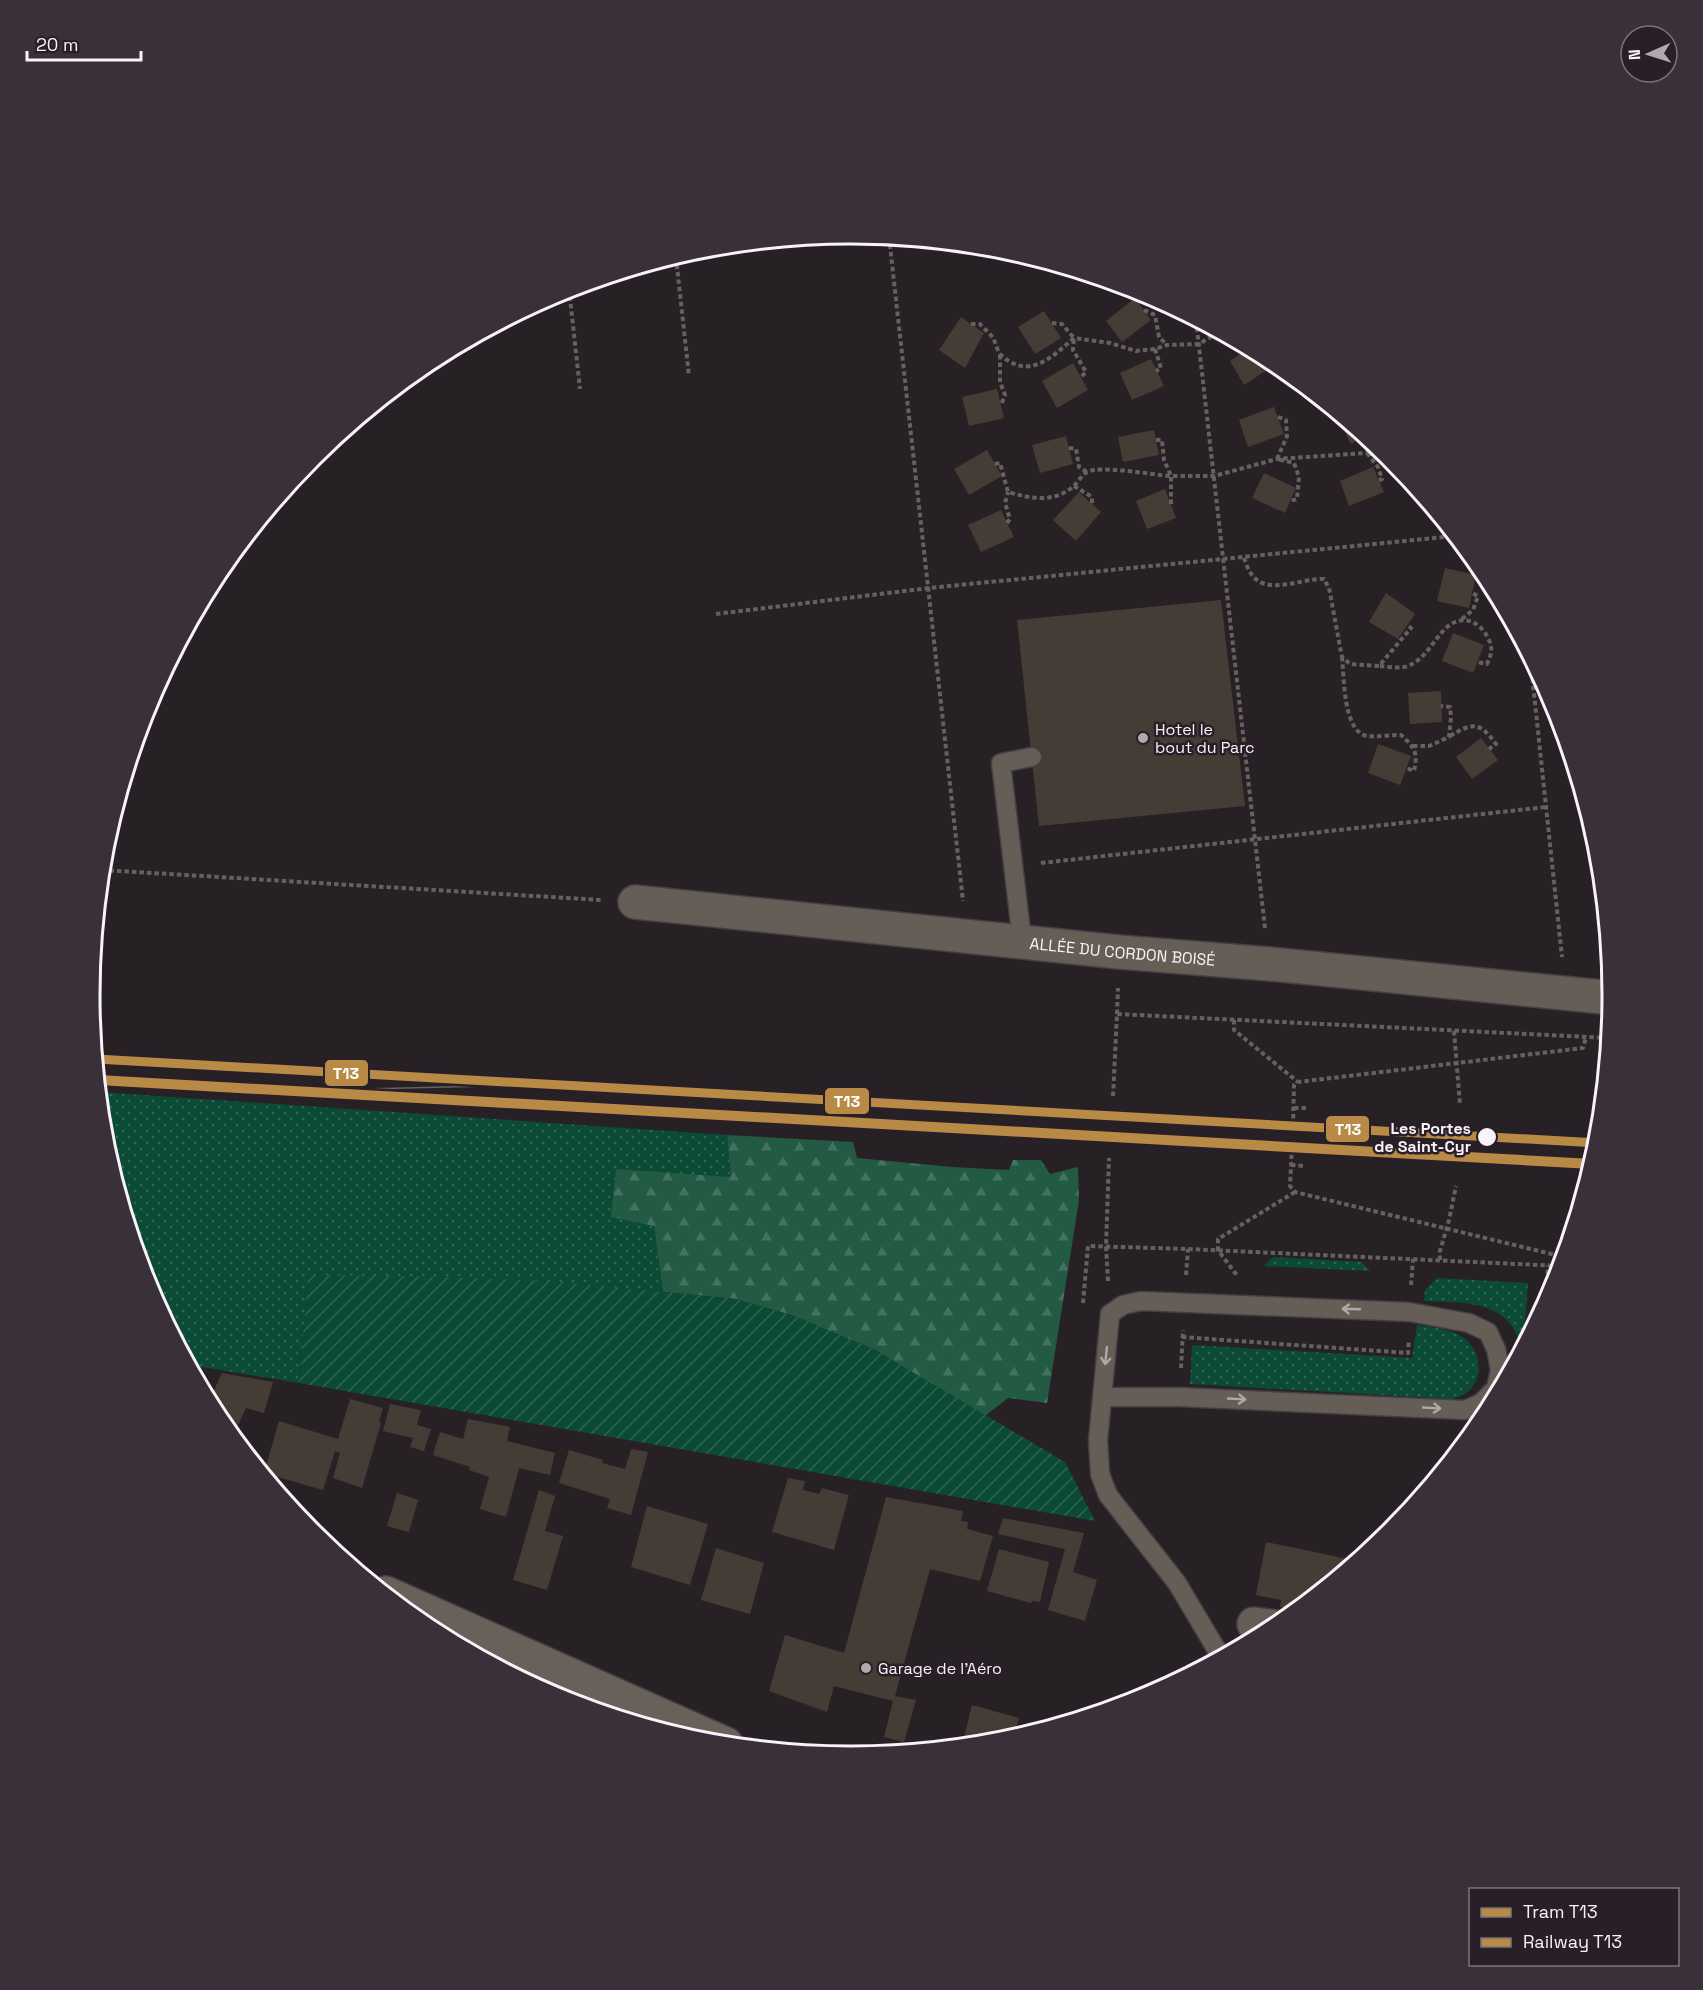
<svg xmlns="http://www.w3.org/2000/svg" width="1703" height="1990" viewBox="0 0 1703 1990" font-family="'Space Grotesk',sans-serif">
<defs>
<pattern id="grass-dots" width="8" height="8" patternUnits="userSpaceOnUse" patternTransform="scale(1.5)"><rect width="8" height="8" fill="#0b4a35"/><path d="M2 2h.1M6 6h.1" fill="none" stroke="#2f6553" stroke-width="1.8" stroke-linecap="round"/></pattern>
<pattern id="forest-firs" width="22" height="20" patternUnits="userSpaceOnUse" patternTransform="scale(1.5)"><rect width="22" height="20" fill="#225a44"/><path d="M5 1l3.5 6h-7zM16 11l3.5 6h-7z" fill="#437260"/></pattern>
<pattern id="garden-furrows" width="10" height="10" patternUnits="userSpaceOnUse" patternTransform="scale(1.5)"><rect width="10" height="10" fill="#0b4a35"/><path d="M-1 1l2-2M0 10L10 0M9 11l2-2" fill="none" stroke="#2f6553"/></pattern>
</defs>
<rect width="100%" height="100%" fill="#272126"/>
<path fill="url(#grass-dots)" d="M 100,1092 L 727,1135 L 731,1177 L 654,1226 L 663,1292 L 308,1275 L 299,1383 L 190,1365 L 148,1286 L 105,1143 Z
M 1273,1257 L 1362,1262 L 1370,1271 L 1264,1266 Z
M 1437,1278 L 1528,1283 L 1523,1347 C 1519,1340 1516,1332 1512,1326 C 1492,1299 1454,1303 1424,1301 L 1425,1290 Z
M 1417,1325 C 1430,1327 1447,1328 1459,1335 C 1479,1345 1486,1374 1469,1391 C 1465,1395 1457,1397 1452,1399 L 1190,1384 L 1192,1345 L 1412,1358 Z"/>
<path fill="url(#forest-firs)" d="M 727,1135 L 853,1142 L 857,1158 L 952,1167 L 1009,1170 L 1013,1160 L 1041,1160 L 1050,1174 L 1078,1167 L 1079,1200 L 1047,1403 L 1008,1398 L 985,1416 L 875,1350 L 791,1315 L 736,1299 L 663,1292 L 654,1226 L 611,1217 L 616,1169 L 731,1177 Z"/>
<path fill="url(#garden-furrows)" d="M 308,1275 L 450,1277 L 549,1281 L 736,1299 L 791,1315 L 875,1350 L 1065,1462 L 1095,1521 L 299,1383 Z"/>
<path fill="#463c36" d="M 1135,298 L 1151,320 L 1122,342 L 1106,321 Z
M 1044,311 L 1061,338 L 1035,354 L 1018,327 Z
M 961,317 L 984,333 L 965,368 L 939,350 Z
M 1249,348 L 1269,359 L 1273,366 L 1244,385 L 1230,361 Z
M 1151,359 L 1164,386 L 1132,400 L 1120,373 Z
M 1073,363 L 1088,390 L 1057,408 L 1042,381 Z
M 997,389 L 1004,418 L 969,426 L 962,397 Z
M 1274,407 L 1284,434 L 1248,447 L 1239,420 Z
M 1340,415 L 1365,436 L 1351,444 L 1337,417 Z
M 1154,430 L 1159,455 L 1123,462 L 1118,437 Z
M 1066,436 L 1073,464 L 1040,473 L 1032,445 Z
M 987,450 L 1002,476 L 969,495 L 954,469 Z
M 1373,467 L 1384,492 L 1349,506 L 1340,481 Z
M 1264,473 L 1296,488 L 1285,513 L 1252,498 Z
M 1165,489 L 1176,518 L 1147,529 L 1136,501 Z
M 1079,492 L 1101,512 L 1076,541 L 1053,520 Z
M 1001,510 L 1014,537 L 981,552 L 968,525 Z
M 1445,568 L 1476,575 L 1469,608 L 1437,601 Z
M 1386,593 L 1415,614 L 1398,639 L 1369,622 Z
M 1221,600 L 1245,806 L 1039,826 L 1017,620 Z
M 1453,633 L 1484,645 L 1473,673 L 1442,661 Z
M 1441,691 L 1442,722 L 1410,724 L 1408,693 Z
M 1481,738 L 1498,760 L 1472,779 L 1456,757 Z
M 1378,744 L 1411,756 L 1400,785 L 1368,773 Z
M 222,1373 L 273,1382 L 264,1413 L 246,1408 L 233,1436 L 218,1418 L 209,1401 Z
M 350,1399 L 383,1408 L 379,1421 L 381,1423 L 362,1488 L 333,1478 L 340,1453 L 335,1451 L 323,1490 L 264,1473 L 279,1421 L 338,1439 Z
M 390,1404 L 421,1410 L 417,1425 L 431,1429 L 424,1451 L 410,1447 L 413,1438 L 383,1431 Z
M 468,1419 L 510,1427 L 507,1441 L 555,1453 L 550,1475 L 519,1468 L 506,1517 L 480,1509 L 489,1477 L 469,1470 L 470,1467 L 433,1455 L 440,1432 L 463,1439 Z
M 631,1449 L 648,1452 L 631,1515 L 607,1508 L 610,1499 L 559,1483 L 569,1450 L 603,1460 L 602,1463 L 625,1469 Z
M 788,1478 L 805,1481 L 803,1490 L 819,1494 L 822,1488 L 849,1495 L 834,1550 L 772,1532 Z
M 539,1490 L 555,1496 L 545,1531 L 563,1536 L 547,1590 L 513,1580 Z
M 397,1493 L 418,1500 L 409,1532 L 387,1526 Z
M 886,1497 L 963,1511 L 961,1521 L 968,1522 L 967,1529 L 993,1536 L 980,1581 L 930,1569 L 895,1696 L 916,1700 L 904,1742 L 884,1737 L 893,1701 L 834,1686 L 827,1712 L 769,1691 L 785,1635 L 844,1653 Z
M 647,1506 L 708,1524 L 690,1585 L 631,1567 Z
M 1003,1518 L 1084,1533 L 1073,1572 L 1097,1580 L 1085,1621 L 1048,1610 L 1065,1549 L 998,1534 Z
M 1266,1542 L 1348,1559 L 1346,1569 L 1296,1610 L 1280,1607 L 1281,1600 L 1256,1595 Z
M 716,1548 L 764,1563 L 750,1614 L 701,1600 Z
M 999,1549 L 1049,1562 L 1040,1602 L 1032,1601 L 1031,1603 L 987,1591 Z
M 972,1705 L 1019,1718 L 1015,1732 L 1023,1735 L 1000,1742 L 962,1746 Z"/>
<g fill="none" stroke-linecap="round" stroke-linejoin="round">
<g stroke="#443f43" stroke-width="21">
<path id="lane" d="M 1022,940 L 1001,763 L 1032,757
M 1102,1397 L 1179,1397 L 1465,1410 L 1481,1403 L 1496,1388 L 1500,1370 L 1496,1349 L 1488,1332 L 1469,1323 L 1409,1312 L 1141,1301 L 1123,1305 L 1110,1314 L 1098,1440 L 1100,1474 L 1108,1495 L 1177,1583 L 1221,1657"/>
</g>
<g stroke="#443f43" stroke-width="36">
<g id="street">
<path id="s1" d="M 635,902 L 1119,952 L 1270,964 L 1613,998"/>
<path d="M 1254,1624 L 1276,1627"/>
</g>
</g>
<g stroke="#443f43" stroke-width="36">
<path id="secondary" d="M 386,1593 L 726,1744"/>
</g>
<path stroke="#66615d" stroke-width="4" stroke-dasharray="4.5 3" stroke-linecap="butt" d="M 889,237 L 963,901
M 676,257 L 689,376
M 670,258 L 872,236
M 569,289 L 580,389
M 1144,310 L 1155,315 L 1159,337 L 1167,345
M 1196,320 L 1265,928
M 1052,323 L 1062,324 L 1074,338 L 1073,350 L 1086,372 L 1081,377
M 971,324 L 980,324 C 984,329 990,333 993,338 C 996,343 997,351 1001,355 C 1029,381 1052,357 1074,338 L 1110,343 L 1136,351 L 1155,349 L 1167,345 L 1199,344 L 1219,332
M 1155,349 L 1161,368 L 1156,371
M 1000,355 L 1000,382 L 1005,395 L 1001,405
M 1278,417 L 1286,420 L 1287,436 L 1277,459 L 1294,463 L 1299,477 L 1297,499 L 1291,501
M 1069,448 L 1076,449 L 1079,467 L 1087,472
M 1367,453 L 1378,467 L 1382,479 L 1379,480
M 995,464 L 1000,463 L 1008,492 C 1032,499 1054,503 1074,486 C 1078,482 1082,475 1087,472 C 1101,465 1153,475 1171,476 L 1164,460 L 1162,440 L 1156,440
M 1074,486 L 1092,497 L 1092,503
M 1171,504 L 1171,476 L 1214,476 L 1277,459 L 1367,453 L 1381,449
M 1007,523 L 1010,519 L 1005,503 L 1008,492
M 1244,558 C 1246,563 1248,570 1252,575 C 1268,596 1302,578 1324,579 L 1329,588 L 1342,657 L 1350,664 L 1379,666 L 1411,628 L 1407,625
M 716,614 L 929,588 L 1455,536
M 1462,619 L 1473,610 L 1478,596 L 1472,593
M 1530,656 L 1562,957
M 1342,657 C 1344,676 1343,732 1367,736 C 1377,737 1390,735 1401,735 C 1415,748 1418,752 1414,771 L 1406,768
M 1380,666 C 1389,667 1400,669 1408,666 C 1427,658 1433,640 1447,627 C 1462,614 1480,621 1488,638 C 1493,648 1492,653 1487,664 L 1478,662
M 1450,736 C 1473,722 1480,722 1496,744 L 1489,749
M 1413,746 L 1429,746 L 1449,737 L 1451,717 L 1450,707 L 1441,706
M 1041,863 L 1546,807
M 102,870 L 601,900
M 1117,1014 L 1118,988
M 1234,1020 L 1234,1030 L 1298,1082
M 1454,1031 L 1460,1105
M 1113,1096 L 1117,1014 L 1609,1038
M 1294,1108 L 1307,1108
M 1293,1126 L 1294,1085 L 1298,1082 L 1583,1048 L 1586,1037
M 1292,1147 L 1290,1186 L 1295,1192 L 1564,1257
M 1291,1165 L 1304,1166
M 1440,1260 L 1440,1251 L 1449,1220 L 1456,1186
M 1237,1274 L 1235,1273 L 1218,1250 L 1218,1239 L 1295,1192
M 1186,1275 L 1188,1249
M 1108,1281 L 1106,1246 L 1109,1158
M 1411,1285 L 1413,1259
M 1083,1303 L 1088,1246 L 1188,1249 L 1561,1266
M 1546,1304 L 1548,1265
M 1182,1337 L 1408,1353 L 1409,1340
M 1181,1368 L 1183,1330"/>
<use href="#lane" stroke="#645e57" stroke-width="18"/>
<use href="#street" stroke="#645e57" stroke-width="33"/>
<use href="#secondary" stroke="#68615a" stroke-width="33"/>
<path stroke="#676160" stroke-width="1.5" d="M 279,1091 L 529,1085"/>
<g stroke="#291f28" stroke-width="15">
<path id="rail-1" d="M 98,1080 L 1592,1164"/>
</g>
<use href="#rail-1" stroke="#b98a46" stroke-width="10"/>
<g stroke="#291f28" stroke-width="14">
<path id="tram-1" d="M 96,1059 L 1598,1143"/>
</g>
<use href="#tram-1" stroke="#b98a46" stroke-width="9"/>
</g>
<defs><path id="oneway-shaft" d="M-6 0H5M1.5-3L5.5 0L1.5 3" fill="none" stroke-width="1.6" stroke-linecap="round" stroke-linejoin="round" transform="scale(1.5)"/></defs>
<g stroke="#aea8a8">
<use href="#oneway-shaft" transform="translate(1351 1309) rotate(-178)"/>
<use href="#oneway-shaft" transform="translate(1106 1356) rotate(96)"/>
<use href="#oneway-shaft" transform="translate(1237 1399) rotate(3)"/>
<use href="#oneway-shaft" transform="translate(1432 1408) rotate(3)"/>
</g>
<g fill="#b0a9ae" stroke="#291f28" stroke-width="2">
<circle cx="1143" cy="738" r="6"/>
<circle cx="866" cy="1668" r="6"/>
</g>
<circle fill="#f9f2f8" stroke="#291f28" stroke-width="2" cx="1487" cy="1137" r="10"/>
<g text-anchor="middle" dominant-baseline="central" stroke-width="5" stroke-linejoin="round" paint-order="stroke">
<g font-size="16" fill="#f9f2f8" stroke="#291f28" text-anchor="start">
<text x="1155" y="729">Hotel le<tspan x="1155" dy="18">bout du Parc</tspan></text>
<text x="878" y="1668">Garage de l’Aéro</text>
</g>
<g font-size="16" fill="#f9f2f8" stroke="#291f28">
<text stroke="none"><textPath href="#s1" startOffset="490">ALLÉE DU CORDON BOISÉ</textPath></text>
</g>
<g font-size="16" font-weight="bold" fill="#f9f2f8" stroke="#291f28" text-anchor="end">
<text x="1471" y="1128">Les Portes<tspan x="1471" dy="18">de Saint-Cyr</tspan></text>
</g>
</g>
<path d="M0 0H1703V1990H0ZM100 995a751 751 0 1 1 1502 0a751 751 0 1 1-1502 0Z" fill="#3a3039" fill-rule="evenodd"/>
<path fill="none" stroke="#f9f2f8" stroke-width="3" d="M100 995a751 751 0 1 1 1502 0a751 751 0 1 1-1502 0Z"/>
<g stroke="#291f28" stroke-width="2">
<rect x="324" y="1059" width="45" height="28" rx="6" fill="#b98a46"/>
<rect x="824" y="1087" width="46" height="28" rx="6" fill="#b98a46"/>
<rect x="1325" y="1115" width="45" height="28" rx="6" fill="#b98a46"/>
</g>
<g font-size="16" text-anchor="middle" font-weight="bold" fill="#fff">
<text x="346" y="1079">T13</text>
<text x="847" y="1107">T13</text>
<text x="1348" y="1135">T13</text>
</g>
<rect x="1469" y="1888" width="210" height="78" fill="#291f28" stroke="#7c737b" stroke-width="1.5"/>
<rect x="1481" y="1908" width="30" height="9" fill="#b98a46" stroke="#7c737b" stroke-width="1.5"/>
<text x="1523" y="1918" font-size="18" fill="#f9f2f8">Tram T13</text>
<rect x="1481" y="1938" width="30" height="9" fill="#b98a46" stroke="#7c737b" stroke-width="1.5"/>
<text x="1523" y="1948" font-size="18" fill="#f9f2f8">Railway T13</text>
<g transform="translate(1649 54) rotate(267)"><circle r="28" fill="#291f28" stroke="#7c737b" stroke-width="1.5"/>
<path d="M0-4.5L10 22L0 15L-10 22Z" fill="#b0a9ae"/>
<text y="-9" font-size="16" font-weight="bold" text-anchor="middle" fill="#f9f2f8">N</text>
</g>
<path d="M27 51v9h114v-9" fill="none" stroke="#f9f2f8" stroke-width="3"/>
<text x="36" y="51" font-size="18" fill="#f9f2f8" stroke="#291f28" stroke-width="4.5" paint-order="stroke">20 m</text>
</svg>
